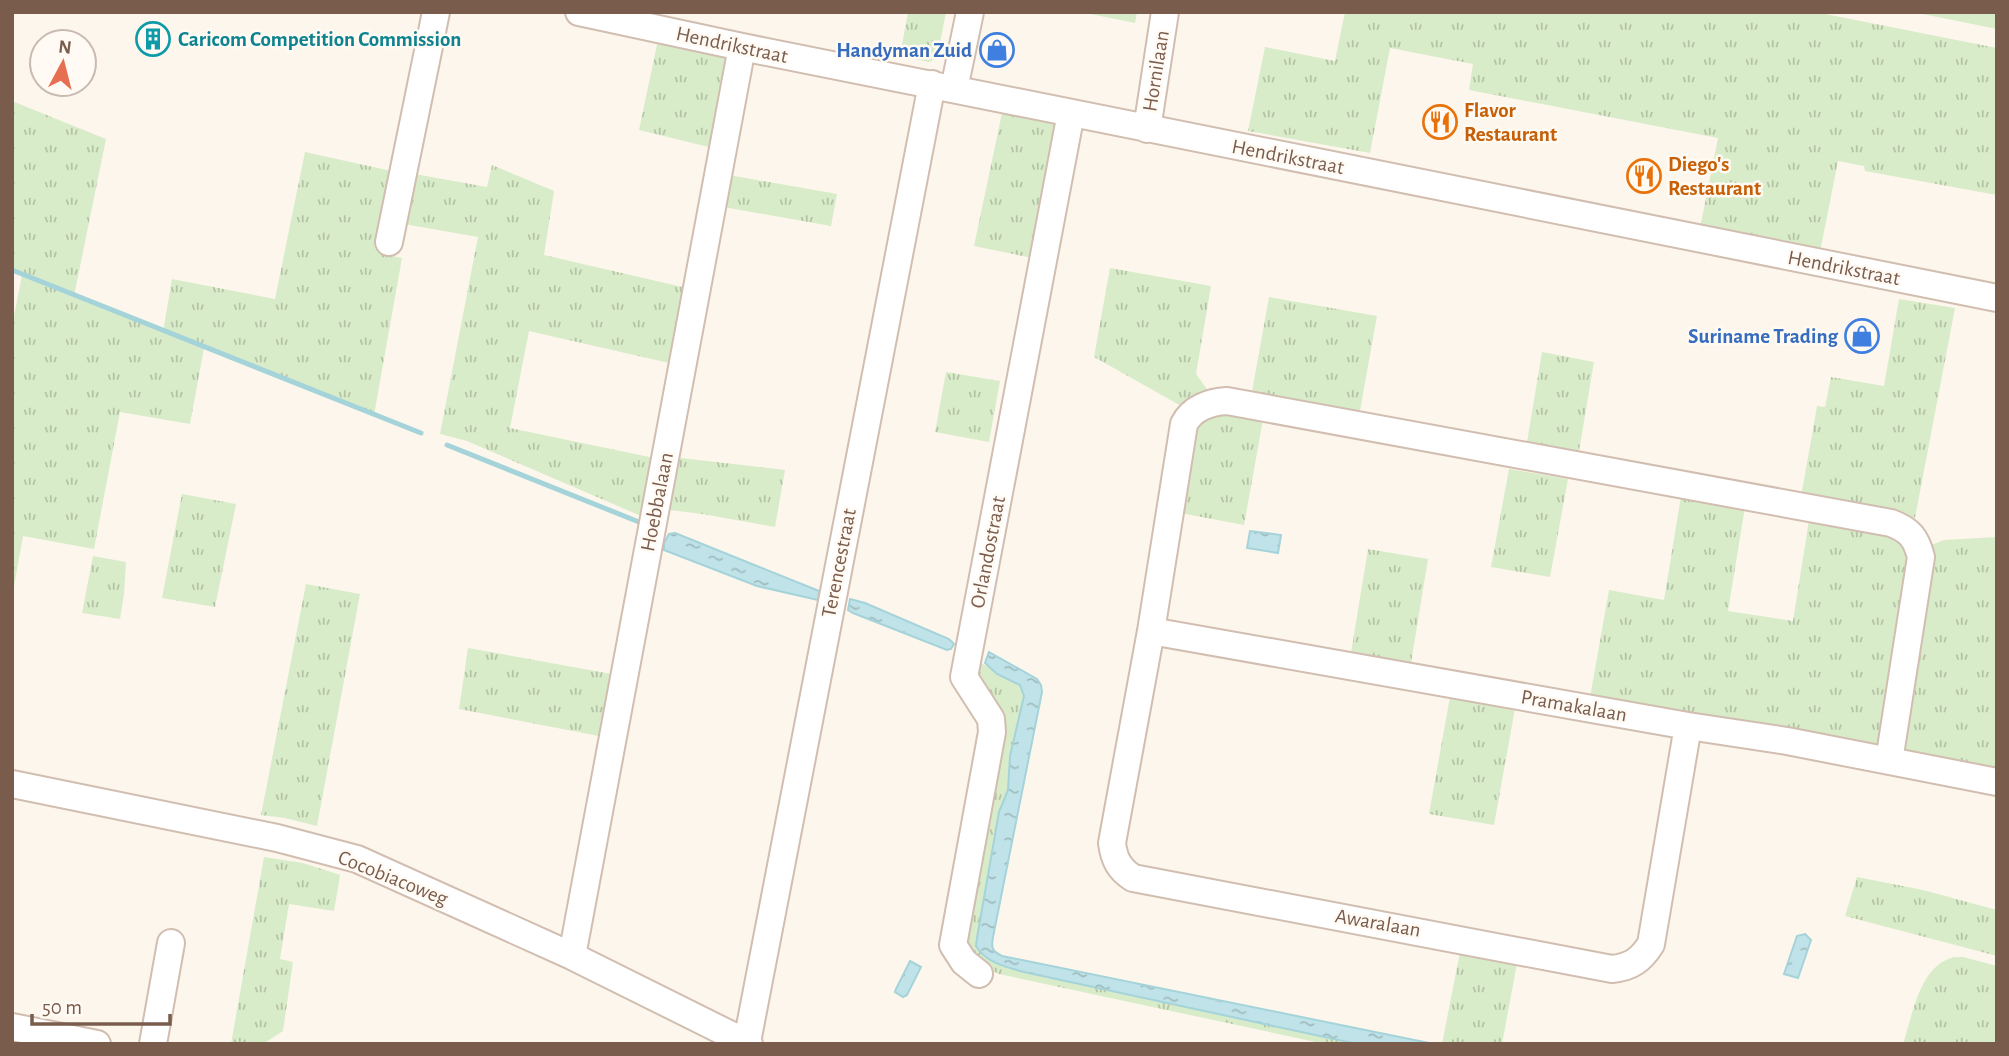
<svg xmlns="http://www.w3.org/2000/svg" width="2009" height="1056" viewBox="0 0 2009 1056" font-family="'Alegreya Sans',sans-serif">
<defs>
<pattern id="grass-tufts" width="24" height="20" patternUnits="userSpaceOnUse" patternTransform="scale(1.75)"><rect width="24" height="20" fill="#d8ecc9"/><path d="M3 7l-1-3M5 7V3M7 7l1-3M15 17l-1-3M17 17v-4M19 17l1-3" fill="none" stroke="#b4c2a5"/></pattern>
<pattern id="water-ripples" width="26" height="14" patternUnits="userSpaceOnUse" patternTransform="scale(1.75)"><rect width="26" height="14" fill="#bfe3e8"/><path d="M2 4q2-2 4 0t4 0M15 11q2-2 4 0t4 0" fill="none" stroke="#a0bbbe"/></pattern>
</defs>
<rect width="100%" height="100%" fill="#fdf6ec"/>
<path fill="url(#grass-tufts)" d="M 908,12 L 946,12 L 937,58 L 929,62 L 900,56 Z
M 1081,12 L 1137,12 L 1135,23 Z
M 1345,12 L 1815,12 L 1997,48 L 1997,195 L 1865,171 L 1864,166 L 1838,161 L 1819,257 L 1699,233 L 1718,138 L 1469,90 L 1473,64 L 1390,48 L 1370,153 L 1248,131 L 1265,47 L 1335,61 Z
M 1913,12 L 1997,12 L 1997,29 Z
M 659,35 L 729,50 L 717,149 L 639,130 Z
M 12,101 L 106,139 L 74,296 L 163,332 L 172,279 L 275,299 L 305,152 L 396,172 L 379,253 L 402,258 L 374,415 L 204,348 L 190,424 L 120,412 L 94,549 L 23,536 L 12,598 L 12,326 L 22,275 L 12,270 Z
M 1003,108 L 1060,122 L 1037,259 L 974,246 Z
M 492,165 L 554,191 L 544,255 L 691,289 L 678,365 L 529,331 L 510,428 L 659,459 L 648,519 L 467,441 L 440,434 L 478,237 L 398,223 L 409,173 L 487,187 Z
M 729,175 L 837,194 L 831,226 L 723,207 Z
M 1110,268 L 1211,286 L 1196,374 L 1209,392 L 1183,407 L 1094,357 Z
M 1269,297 L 1377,316 L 1359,416 L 1251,397 Z
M 1899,299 L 1955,308 L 1914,523 L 1801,497 L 1817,406 L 1825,407 L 1831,377 L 1884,386 Z
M 1542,352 L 1594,362 L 1578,457 L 1526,448 Z
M 946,372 L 1000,381 L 989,442 L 935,432 Z
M 1201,414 L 1264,414 L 1244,525 L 1175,512 L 1187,433 Z
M 672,457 L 785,470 L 775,527 L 702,514 L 662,509 Z
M 1509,469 L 1568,479 L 1550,577 L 1491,567 Z
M 1682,490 L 1746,501 L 1728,611 L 1793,621 L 1810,514 L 1884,528 L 1912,550 L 1880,741 L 1874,747 L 1589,703 L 1609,590 L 1664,600 Z
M 182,494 L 236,504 L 215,607 L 162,598 Z
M 1997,537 L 1997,775 L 1913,761 L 1901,749 L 1926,547 L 1944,540 Z
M 1368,549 L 1428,559 L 1410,669 L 1350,659 Z
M 93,556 L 126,562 L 124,594 L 120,619 L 82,613 Z
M 306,584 L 360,594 L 317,826 L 285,818 L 261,815 Z
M 468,648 L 617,675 L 604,737 L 459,709 Z
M 973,660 C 989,665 1004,677 1020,685 L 1024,696 L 1010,756 L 1008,790 L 999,812 L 977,938 C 975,961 1006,965 1024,972 L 1357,1044 L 1325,1044 L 999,974 L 981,966 L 961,949 L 996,737 L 969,679 Z
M 1451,691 L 1516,703 L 1494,825 L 1429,814 Z
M 264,857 L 303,863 L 340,875 L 334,911 L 289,904 L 280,959 L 293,962 L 283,1031 L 263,1044 L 231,1044 Z
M 1857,877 L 1923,890 L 1997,910 L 1997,956 L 1845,916 Z
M 1461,947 L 1518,958 L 1502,1044 L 1442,1044 Z
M 1954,957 L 1963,957 L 1997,966 L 1997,1044 L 1903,1044 C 1913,1014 1919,966 1954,957 Z"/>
<path fill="url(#water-ripples)" stroke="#a5d3da" stroke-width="2" d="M 1250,531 L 1281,535 L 1278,553 L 1247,548 Z
M 675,533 L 819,591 L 818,600 L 757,586 L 664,550 L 664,543 L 669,534 Z
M 850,599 L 865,603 L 949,639 L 954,644 L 951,649 L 947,650 L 853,613 L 848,610 Z
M 989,652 L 1037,679 L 1041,685 L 1042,692 L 993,937 C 991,948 992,951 1002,956 L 1434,1044 L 1357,1044 L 1024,972 C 1006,967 986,963 976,946 L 977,938 L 999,812 L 1008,790 L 1010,756 L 1024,696 L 1020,685 L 997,674 L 985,663 Z
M 1805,934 L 1811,940 L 1798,978 L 1784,974 L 1797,936 Z
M 910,961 L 921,967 L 907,995 L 903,997 L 895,992 L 896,989 Z"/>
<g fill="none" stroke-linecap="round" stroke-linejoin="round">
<path stroke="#a5d3da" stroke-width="5" d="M 12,270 L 421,433
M 447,445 L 639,522"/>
<g stroke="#d1beb0" stroke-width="30">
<path id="minor" d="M 579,12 L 742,47 L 1997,298
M 954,89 L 970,12
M 1147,129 L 1165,12
M 389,242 L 436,12
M 1151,631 L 1688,726 L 1787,741 L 1997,782
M 1688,726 L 1651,944 C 1641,960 1631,967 1612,969 L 1133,878 C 1119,869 1114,859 1112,843 L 1151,631 L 1184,424 C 1192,408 1210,402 1227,401 L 1891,523 C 1910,530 1916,538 1921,557 L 1889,761
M 12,784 L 277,838 L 357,859 L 572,956 L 749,1044
M 572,956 L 742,47
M 979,974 L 964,962 L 953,945 L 992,732 L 991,719 L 964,677 L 1071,113
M 12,1027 L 97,1044
M 747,1042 L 932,84
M 153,1044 L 171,943"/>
</g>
<use href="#minor" stroke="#fff" stroke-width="26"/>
</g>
<defs>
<g id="building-ring" transform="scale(1.75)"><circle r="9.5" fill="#fffaf3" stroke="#0f9aa8" stroke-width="1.5"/><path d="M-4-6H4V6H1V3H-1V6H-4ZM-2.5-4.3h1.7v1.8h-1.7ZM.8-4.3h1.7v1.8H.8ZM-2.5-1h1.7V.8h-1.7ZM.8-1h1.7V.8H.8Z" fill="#0f9aa8"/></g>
<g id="shop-ring" transform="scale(1.75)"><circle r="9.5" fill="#fffaf3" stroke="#3f7fe0" stroke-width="1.5"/><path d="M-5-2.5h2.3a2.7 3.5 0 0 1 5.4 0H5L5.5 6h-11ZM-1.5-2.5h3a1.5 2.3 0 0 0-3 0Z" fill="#3f7fe0"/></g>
<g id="restaurant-ring" transform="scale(1.75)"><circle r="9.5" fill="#fffaf3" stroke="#e8710a" stroke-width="1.5"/><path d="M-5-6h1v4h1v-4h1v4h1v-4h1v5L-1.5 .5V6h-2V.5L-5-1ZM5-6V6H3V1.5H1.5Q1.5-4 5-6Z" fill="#e8710a"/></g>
</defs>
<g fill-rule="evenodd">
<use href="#building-ring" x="153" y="39"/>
<use href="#shop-ring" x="997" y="50"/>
<use href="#restaurant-ring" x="1440" y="122"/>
<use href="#restaurant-ring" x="1644" y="176"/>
<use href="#shop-ring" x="1862" y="336"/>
</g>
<g text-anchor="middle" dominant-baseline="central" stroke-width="5" stroke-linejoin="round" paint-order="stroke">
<g font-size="21" font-weight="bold" fill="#0d838f" stroke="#fffaf3" text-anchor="start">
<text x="178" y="39">Caricom Competition Commission</text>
</g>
<g font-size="21" fill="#7a5c4d" stroke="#fffaf3">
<text transform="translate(732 45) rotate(12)">Hendrikstraat</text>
<text transform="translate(1156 71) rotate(-81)">Hornilaan</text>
<text transform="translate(1288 157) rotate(11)">Hendrikstraat</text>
<text transform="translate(1844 268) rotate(11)">Hendrikstraat</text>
<text transform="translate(657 502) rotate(-79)">Hoebbalaan</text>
<text transform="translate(988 552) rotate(-79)">Orlandostraat</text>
<text transform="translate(839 563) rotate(-79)">Terencestraat</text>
<text transform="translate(1574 706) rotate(10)">Pramakalaan</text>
<text transform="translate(393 878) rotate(22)">Cocobiacoweg</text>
<text transform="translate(1378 923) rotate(10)">Awaralaan</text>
</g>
<g font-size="21" font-weight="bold" fill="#366cbe" stroke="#fffaf3" text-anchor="end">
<text x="972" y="50">Handyman Zuid</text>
<text x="1838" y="336">Suriname Trading</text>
</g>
<g font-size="21" font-weight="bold" fill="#c56008" stroke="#fffaf3" text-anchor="start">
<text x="1464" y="110">Flavor<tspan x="1464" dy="24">Restaurant</tspan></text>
<text x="1668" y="164">Diego's<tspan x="1668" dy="24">Restaurant</tspan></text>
</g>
</g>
<rect width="2009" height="1056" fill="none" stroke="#7a5c4d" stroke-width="28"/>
<g transform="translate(63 63) rotate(7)"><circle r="33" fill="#fffaf3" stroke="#cabbb1" stroke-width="2"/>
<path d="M0-5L12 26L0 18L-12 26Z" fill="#e76f51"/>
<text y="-10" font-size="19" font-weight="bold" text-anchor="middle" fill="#7a5c4d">N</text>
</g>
<path d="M32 1014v10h138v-10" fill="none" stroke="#7a5c4d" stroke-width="3.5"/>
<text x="42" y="1014" font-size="21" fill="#7a5c4d" stroke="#fffaf3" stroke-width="5" paint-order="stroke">50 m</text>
</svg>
